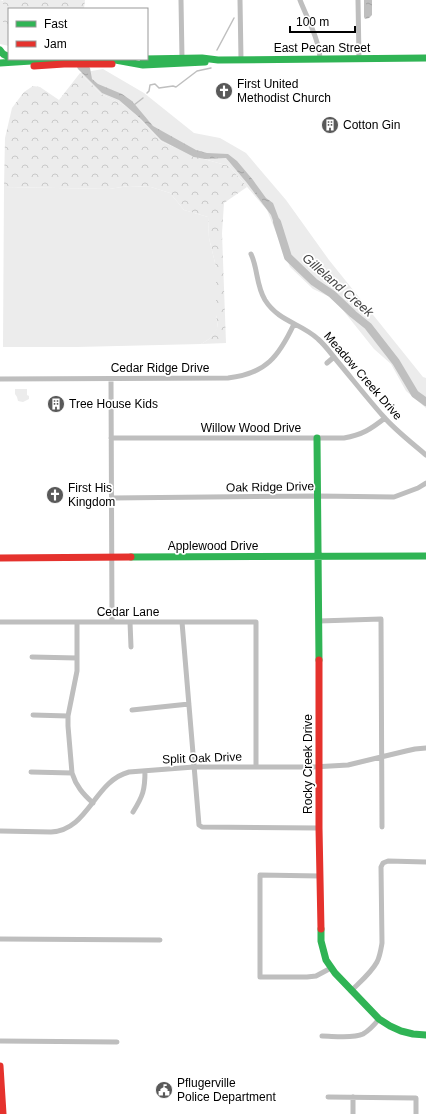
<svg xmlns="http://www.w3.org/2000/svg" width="426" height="1114" viewBox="0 0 426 1114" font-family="Arial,sans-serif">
<defs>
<pattern id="forest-crowns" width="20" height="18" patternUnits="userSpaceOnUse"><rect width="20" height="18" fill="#ececec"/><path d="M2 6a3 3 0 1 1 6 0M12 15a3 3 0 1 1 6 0" fill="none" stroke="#c9c9c9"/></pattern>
<pattern id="water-ripples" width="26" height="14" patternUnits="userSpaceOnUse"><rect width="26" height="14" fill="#bfbfbf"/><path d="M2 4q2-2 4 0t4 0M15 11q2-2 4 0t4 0" fill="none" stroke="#a2a2a2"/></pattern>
</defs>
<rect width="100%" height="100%" fill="#fff"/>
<path fill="#ececec" d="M 0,0 L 16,4 L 9,9 L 9,46 L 0,44 Z
M 103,69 L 144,93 L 194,133 L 220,138 L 246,153 L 286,200 L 329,260 L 423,377 L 426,378 L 426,408 L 406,391 L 391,364 L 374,349 L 334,299 L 313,289 L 290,267 L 267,210 L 229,166 L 204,159 L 162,142 L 128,107 L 101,94 L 80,73 Z
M 129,186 L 151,187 L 170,193 L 184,210 L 208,217 L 209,238 L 216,267 L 216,315 L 218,328 L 209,339 L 201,344 L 77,347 L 3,347 L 4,187 L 109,189 Z
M 15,389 L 27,389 L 27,395 L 29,396 L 29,399 L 23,402 L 18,401 L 17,397 L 15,394 Z"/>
<path fill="url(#forest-crowns)" d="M 3,0 L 85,0 L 84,9 L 9,9 L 9,31 L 3,27 Z
M 80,73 L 101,94 L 128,107 L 162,142 L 204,159 L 229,166 L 247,187 L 224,203 L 222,233 L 226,343 L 201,344 L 209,339 L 218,327 L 216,315 L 216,267 L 209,238 L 208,217 L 184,210 L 170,193 L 151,187 L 129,186 L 109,189 L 4,187 L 5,138 L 12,108 L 24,92 L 33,86 L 40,87 L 59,100 Z"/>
<path fill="url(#water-ripples)" d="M 364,0 L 372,0 L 372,15 L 369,18 L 365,19 L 364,17 Z
M 73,59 L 83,59 L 90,68 L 92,79 L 98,84 L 122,94 L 132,101 L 153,126 L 196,150 L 207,153 L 228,154 L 237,161 L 253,180 L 266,198 L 273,203 L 284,232 L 277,232 L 271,215 L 247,183 L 226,158 L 205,159 L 194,157 L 161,140 L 141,119 L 119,100 L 102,93 L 78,69 Z"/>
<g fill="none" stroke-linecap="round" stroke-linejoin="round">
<path stroke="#bfbfbf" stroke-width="1.5" d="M 217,50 L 234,18
M 147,93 L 149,91 L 150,85 L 155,84 L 159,88 L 173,86 L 176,87 L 197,71 L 211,68
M 134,105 L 143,98"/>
<path stroke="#bfbfbf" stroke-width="8" d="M 277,222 L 288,257 L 314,282 L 332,294 L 353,314 L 368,326 L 396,362 L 415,394 L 426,402"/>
<path stroke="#bebebe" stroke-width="5" d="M 181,0 L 182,58
M 240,0 L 241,59
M 300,0 C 307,18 319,39 320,59
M 358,0 L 359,58
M 251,254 C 258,269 256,285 265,300 C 279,322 301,323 318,339 C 326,346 332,355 338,362 C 353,380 368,399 383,416 C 395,430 412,443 426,455
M 327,363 L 334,357
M 0,379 L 228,378 C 266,374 279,356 294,324
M 111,379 L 112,622
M 111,438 L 344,438 C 362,435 371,429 385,418
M 112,498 L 318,496 L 394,497 L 418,488 L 426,483
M 319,621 L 381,619 L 382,827
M 0,622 L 256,622 L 256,767
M 77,622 L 77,671 L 68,716 L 68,726 L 72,773 C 76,786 83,794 93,803
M 130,622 L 131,647
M 182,622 L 199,825 L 202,827 L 319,828
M 32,657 L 77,658
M 132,710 L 189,704
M 33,715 L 68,716
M 31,772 L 72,773
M 133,812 C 143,796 145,790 145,771
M 0,831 L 51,832 C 89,830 94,781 129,772 L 194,767 L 313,767 L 348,765 L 406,751 L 415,749 L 426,748
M 320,876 L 260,875 L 260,977 L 307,977 L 316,976 L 331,968
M 0,939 L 160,940
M 351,991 C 360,982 371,973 377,962 C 380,956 381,949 382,943 L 381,867 L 383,863 L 388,861 L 426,862
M 322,1036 C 333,1036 353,1039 363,1034 C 370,1030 375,1024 379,1019
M 0,1041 L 117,1042
M 328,1097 L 416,1098 L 416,1114
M 353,1097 L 353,1114"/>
<path stroke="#30b455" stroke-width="7" d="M 0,50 L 3,54 L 9,57
M 143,59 L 202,58 L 218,60 L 426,58
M 0,63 L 63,59 L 110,59 L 143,65 L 205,62
M 317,438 L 319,660
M 131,557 L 426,556
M 321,929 L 321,941 L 326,960 L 335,973 L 379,1019 L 390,1026 L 401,1031 L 413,1034 L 426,1035"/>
<path stroke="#e5322d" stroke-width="7" d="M 34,66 L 64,64 L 112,64
M 0,558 L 131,557
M 319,660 L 319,828 L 321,929
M 0,1066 L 3,1114"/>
</g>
<defs>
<g id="church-disc" transform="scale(0.9)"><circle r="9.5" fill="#595959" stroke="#fff"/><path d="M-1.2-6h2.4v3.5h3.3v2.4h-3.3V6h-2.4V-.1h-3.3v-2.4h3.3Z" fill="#fff"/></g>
<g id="building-disc" transform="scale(0.9)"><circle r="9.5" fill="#595959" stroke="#fff"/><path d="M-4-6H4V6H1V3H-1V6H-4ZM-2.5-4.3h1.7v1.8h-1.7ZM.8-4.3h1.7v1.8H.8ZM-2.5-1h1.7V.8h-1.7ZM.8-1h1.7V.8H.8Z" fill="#fff"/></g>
<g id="civic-disc" transform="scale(0.9)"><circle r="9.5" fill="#595959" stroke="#fff"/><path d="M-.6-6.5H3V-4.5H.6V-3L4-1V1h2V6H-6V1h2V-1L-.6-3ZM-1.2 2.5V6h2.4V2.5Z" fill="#fff"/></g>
</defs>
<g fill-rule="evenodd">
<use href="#church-disc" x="224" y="91"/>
<use href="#building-disc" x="330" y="125"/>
<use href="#building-disc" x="56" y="404"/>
<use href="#church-disc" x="55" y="495"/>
<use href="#civic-disc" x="164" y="1090"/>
</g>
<g text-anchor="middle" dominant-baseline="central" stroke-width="3.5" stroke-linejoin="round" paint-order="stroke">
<g font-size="12" fill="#000" stroke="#fff">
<text x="322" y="48">East Pecan Street</text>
<text x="160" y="368">Cedar Ridge Drive</text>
<text transform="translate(363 376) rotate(49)">Meadow Creek Drive</text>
<text x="251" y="428">Willow Wood Drive</text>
<text transform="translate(270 487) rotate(-1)">Oak Ridge Drive</text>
<text x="213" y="546">Applewood Drive</text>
<text x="128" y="612">Cedar Lane</text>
<text transform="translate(202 758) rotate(-2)">Split Oak Drive</text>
<text transform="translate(308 764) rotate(-90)">Rocky Creek Drive</text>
</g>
<g font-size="12" fill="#000" stroke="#fff" text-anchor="start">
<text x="237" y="84">First United<tspan x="237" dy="14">Methodist Church</tspan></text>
<text x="343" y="125">Cotton Gin</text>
<text x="69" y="404">Tree House Kids</text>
<text x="68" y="488">First His<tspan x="68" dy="14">Kingdom</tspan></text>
<text x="177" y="1083">Pflugerville<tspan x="177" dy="14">Police Department</tspan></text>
</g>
<g font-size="13" font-style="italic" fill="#444" stroke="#fff">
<text transform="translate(338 285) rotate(41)">Gilleland Creek</text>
</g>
</g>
<rect x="8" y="8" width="140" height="52" fill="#ffffff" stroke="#999999"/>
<rect x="16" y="21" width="20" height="6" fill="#30b455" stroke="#999999"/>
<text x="44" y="28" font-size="12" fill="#000000">Fast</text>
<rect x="16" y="41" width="20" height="6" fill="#e5322d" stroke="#999999"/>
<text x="44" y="48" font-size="12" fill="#000000">Jam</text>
<path d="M290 26v6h65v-6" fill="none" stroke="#000000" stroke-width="2"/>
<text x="296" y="26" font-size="12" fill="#000000" stroke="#ffffff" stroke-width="3" paint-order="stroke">100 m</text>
</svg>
